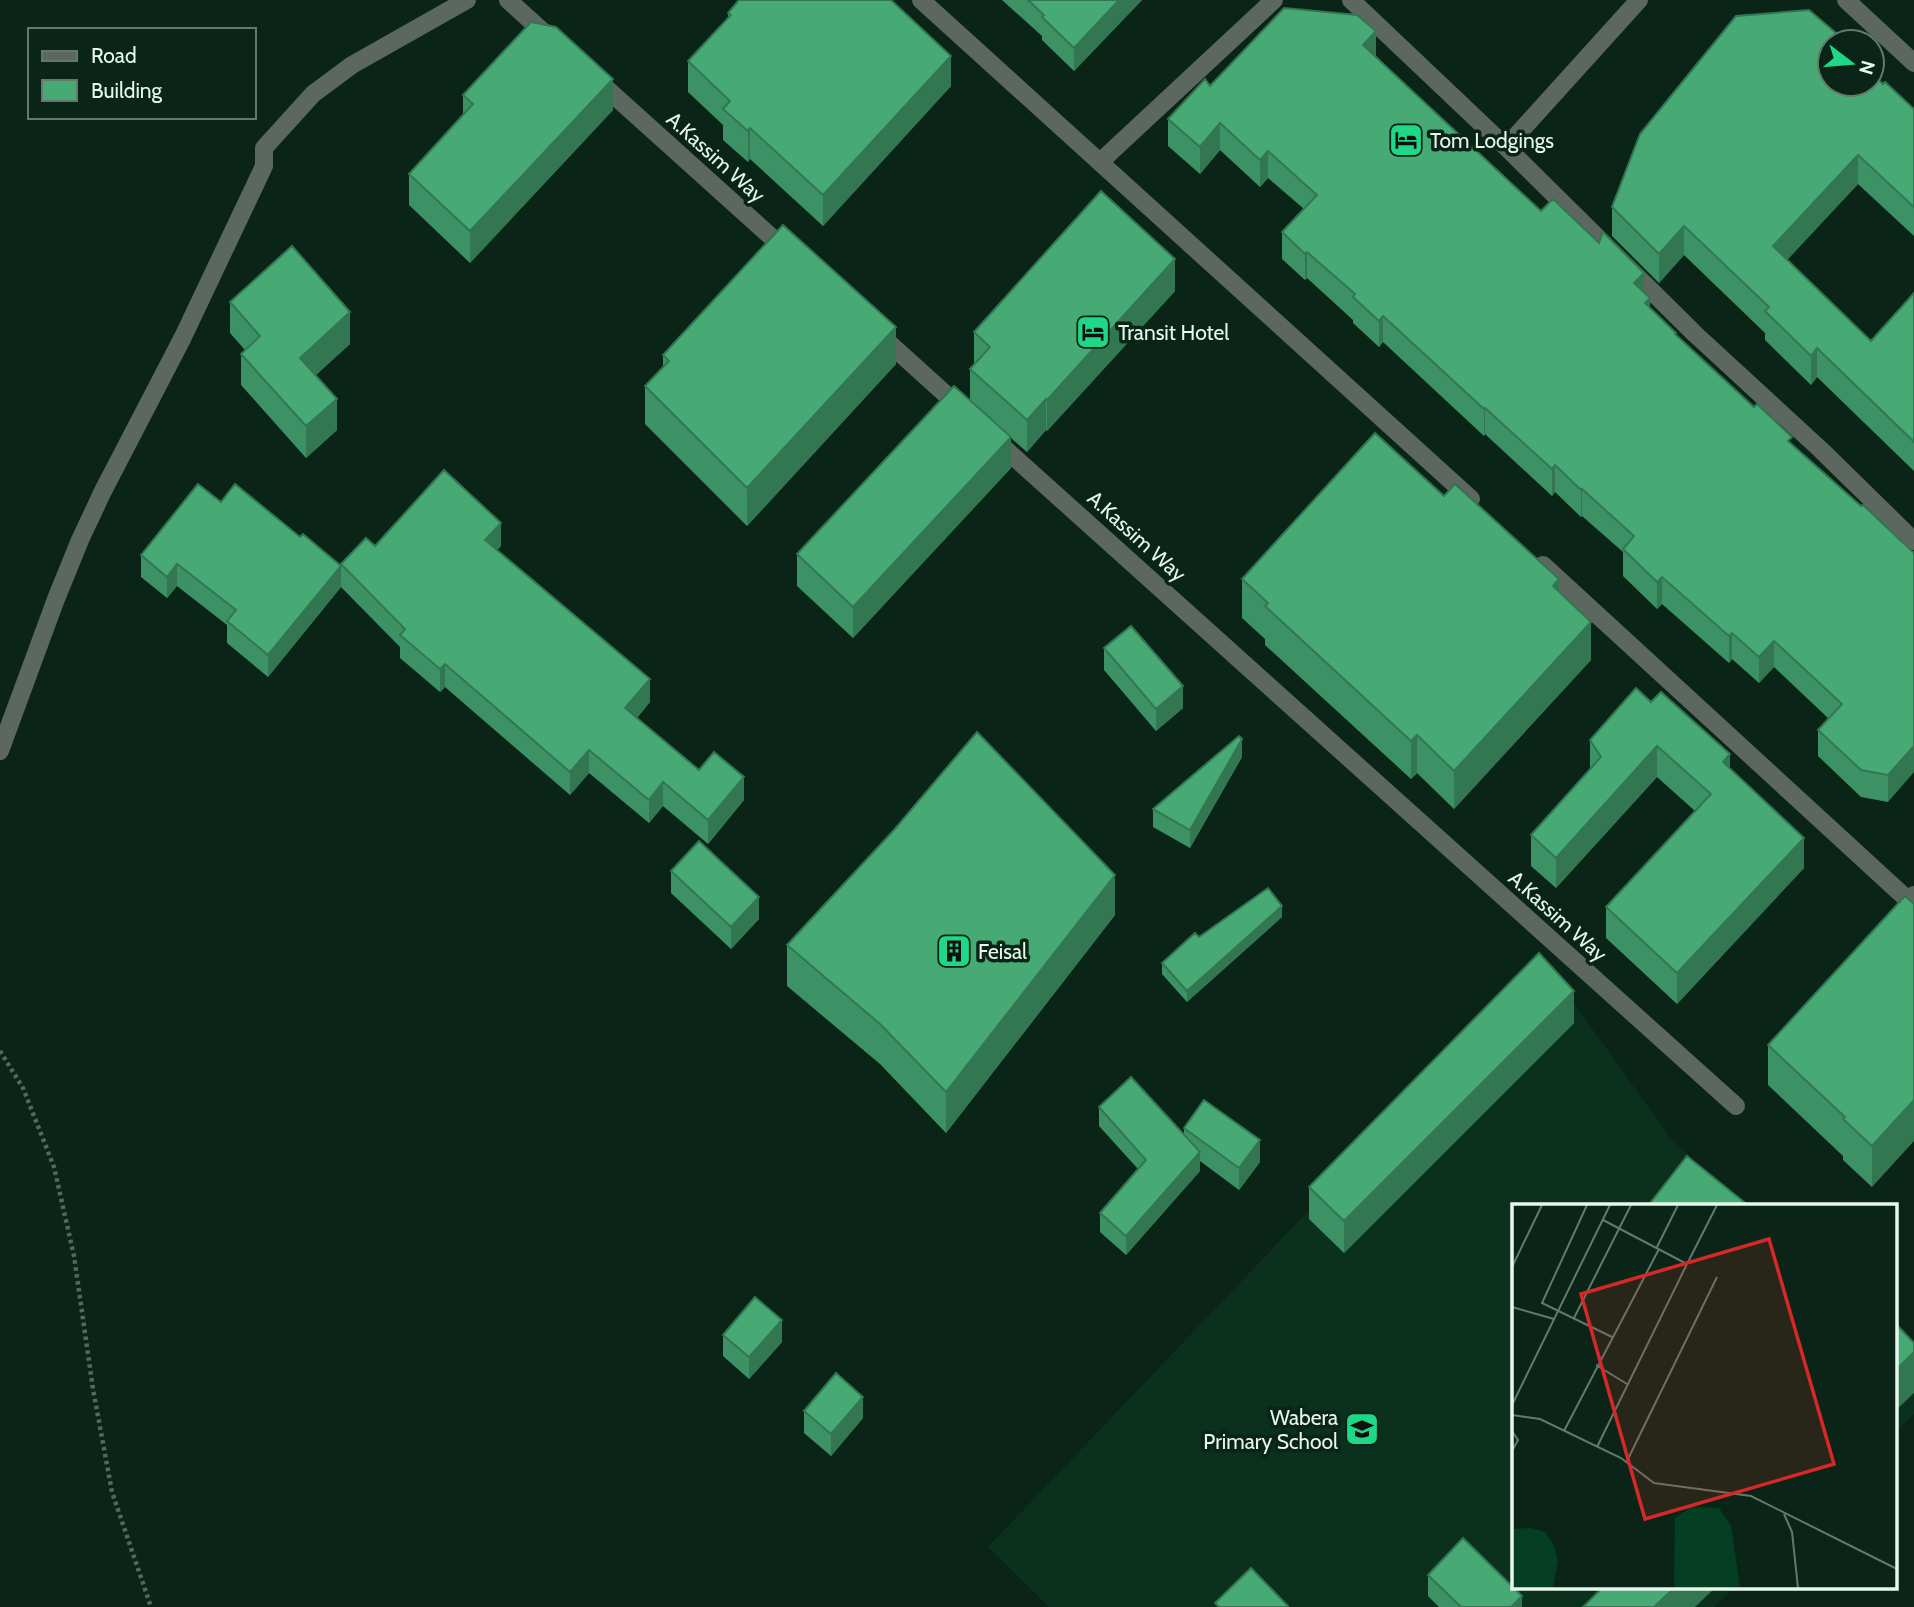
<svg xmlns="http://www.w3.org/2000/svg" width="1914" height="1607" viewBox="0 0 1914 1607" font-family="Cabin,sans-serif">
<rect width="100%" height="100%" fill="#0a2517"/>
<path fill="#0c301e" d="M 1545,963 L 1669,1136 L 1739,1206 L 1513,1206 L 1513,1588 L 1734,1588 L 1714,1607 L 1049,1607 L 988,1547 Z
M 1895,1364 L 1914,1383 L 1914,1414 L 1895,1433 Z"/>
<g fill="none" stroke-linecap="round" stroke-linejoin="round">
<path stroke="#526a5d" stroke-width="4.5" stroke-dasharray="3.5 3.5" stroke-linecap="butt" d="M 0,1051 L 23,1088 L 54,1167 L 74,1256 L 93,1389 L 112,1492 L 151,1607"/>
<path stroke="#5b675f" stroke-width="18" d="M 508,0 L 550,38
M 921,0 L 1471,499
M 1351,0 L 1506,147 L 1695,334 L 1820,449 L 1914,541
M 1846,0 L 1914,63
M 597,80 L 789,253
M 1506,147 L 1639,0
M 1100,162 L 1274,0
M 880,335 L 963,410
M 994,439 L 1736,1106
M 1543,565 L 1908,900 L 1914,895"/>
<path stroke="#5b675f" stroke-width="18" d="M 0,751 L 56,599 L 80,540 L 103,491 L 183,337 L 264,166 L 264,148 L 313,94 L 352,65 L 467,0"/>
</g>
<path fill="#3d9265" d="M 1002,0 L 1142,0 L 1074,71 L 1042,40 L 1042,36 Z
M 728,13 L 951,86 L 823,226 L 750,159 L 748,162 L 723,140 L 723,125 L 688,92 L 688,61 L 728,19 Z
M 1836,41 L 1883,84 L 1914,109 L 1914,236 L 1858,184 L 1787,260 L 1871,341 L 1914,293 L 1914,471 L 1817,377 L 1811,385 L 1765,340 L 1765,333 L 1684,255 L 1659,283 L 1612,236 L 1612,207 Z
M 1376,57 L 1541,211 L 1644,292 L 1650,308 L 1676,335 L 1792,445 L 1914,553 L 1888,802 L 1861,797 L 1818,756 L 1818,730 L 1828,718 L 1774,667 L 1759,683 L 1732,659 L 1729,663 L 1662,604 L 1657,609 L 1623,576 L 1623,552 L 1582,516 L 1581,517 L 1555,492 L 1552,496 L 1485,434 L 1484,436 L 1383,342 L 1379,347 L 1353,323 L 1353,320 L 1307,278 L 1305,280 L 1282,259 L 1282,232 L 1304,209 L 1268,178 L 1260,187 L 1220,150 L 1200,174 L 1168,146 L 1168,119 L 1210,86 Z
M 463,95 L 613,110 L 470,263 L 409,205 L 409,174 L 463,116 Z
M 1175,291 L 1047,431 L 1046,430 L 1027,452 L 1011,438 L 1011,468 L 853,638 L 797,586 L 797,554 L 970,400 L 970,369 L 974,364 L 974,332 Z
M 230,302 L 350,344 L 316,375 L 337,430 L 306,458 L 241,385 L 241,354 L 245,350 L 230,333 Z
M 663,355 L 896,364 L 747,526 L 645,424 L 645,386 L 663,367 Z
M 1444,496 L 1559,592 L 1591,660 L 1454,809 L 1417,773 L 1411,779 L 1265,645 L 1265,639 L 1242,618 L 1242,579 Z
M 221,502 L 300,537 L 341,566 L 341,564 L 375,546 L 501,546 L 497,550 L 650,702 L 637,718 L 699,770 L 744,800 L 708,844 L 663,806 L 649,823 L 589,773 L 570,795 L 445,687 L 440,692 L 400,658 L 400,647 L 341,587 L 268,677 L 227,643 L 227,625 L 177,586 L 167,598 L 141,577 L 141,555 Z
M 1104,648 L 1183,708 L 1156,731 L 1104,670 Z
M 1651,702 L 1730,768 L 1804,868 L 1677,1004 L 1606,938 L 1606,907 L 1695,811 L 1657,777 L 1556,888 L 1531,866 L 1531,835 L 1590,770 L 1590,740 Z
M 1242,757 L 1190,848 L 1153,827 L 1153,809 Z
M 671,871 L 759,919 L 731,949 L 671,893 Z
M 1914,904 L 1872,1187 L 1843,1160 L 1843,1156 L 1768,1085 L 1768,1045 Z
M 1115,915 L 946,1133 L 880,1064 L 787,986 L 787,945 Z
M 1282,917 L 1187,1002 L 1162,974 L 1162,963 L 1199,937 Z
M 1574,1023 L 1344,1253 L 1309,1219 L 1309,1187 Z
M 1099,1107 L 1184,1135 L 1184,1128 L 1260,1162 L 1239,1190 L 1200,1161 L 1200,1171 L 1126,1255 L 1100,1232 L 1100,1213 L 1138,1169 L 1099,1126 Z
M 723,1335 L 782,1342 L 749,1379 L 723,1356 Z
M 804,1411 L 863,1418 L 831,1456 L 804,1433 Z
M 1428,1575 L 1522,1607 L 1439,1607 L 1428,1596 Z"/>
<path fill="#327752" d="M 1119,0 L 1142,0 L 1074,71 L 1074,48 Z
M 1376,31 L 1376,58 L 1363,45 Z
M 951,56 L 951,86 L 823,226 L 823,195 Z
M 613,79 L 613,110 L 470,263 L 470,231 Z
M 1220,123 L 1220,150 L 1200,174 L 1200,147 Z
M 750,128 L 750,159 L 748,162 L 748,131 Z
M 1268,151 L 1268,178 L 1260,187 L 1260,160 Z
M 1858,155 L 1858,184 L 1773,275 L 1773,246 Z
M 1684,226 L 1684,255 L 1659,283 L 1659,254 Z
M 1307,252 L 1307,278 L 1305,280 L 1305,254 Z
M 1175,259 L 1175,291 L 1047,431 L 1047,400 Z
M 1644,273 L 1644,299 L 1634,283 Z
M 1650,298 L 1650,325 L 1645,303 Z
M 350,312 L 350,344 L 300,389 L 300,358 Z
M 1383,316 L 1383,342 L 1379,347 L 1379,321 Z
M 896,327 L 896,364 L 747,526 L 747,488 Z
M 1817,348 L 1817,377 L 1811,385 L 1811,356 Z
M 337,399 L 337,430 L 306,458 L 306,426 Z
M 1046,399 L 1046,430 L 1027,452 L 1027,420 Z
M 1485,408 L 1485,434 L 1484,436 L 1484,409 Z
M 1011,437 L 1011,468 L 853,638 L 853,607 Z
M 1555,465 L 1555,492 L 1552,496 L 1552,469 Z
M 1582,489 L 1582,516 L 1581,517 L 1581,490 Z
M 501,523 L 501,546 L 485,563 L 485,540 Z
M 177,564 L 177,586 L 167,598 L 167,577 Z
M 341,566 L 341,587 L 268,677 L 268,655 Z
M 1662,577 L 1662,604 L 1657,609 L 1657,582 Z
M 1559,579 L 1559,617 L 1553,586 Z
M 1591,622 L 1591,660 L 1454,809 L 1454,771 Z
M 1732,633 L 1732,659 L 1729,663 L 1729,636 Z
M 1774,641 L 1774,667 L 1759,683 L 1759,657 Z
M 445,664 L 445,687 L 440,692 L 440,669 Z
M 650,679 L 650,702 L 625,731 L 625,708 Z
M 1183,686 L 1183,708 L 1156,731 L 1156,709 Z
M 1417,735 L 1417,773 L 1411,779 L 1411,741 Z
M 1242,739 L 1242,757 L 1190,848 L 1190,830 Z
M 1657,746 L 1657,777 L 1556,888 L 1556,858 Z
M 1914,746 L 1914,772 L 1888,802 L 1888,775 Z
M 589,750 L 589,773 L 570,795 L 570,772 Z
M 1730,754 L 1730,785 L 1723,762 Z
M 744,777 L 744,800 L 708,844 L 708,820 Z
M 663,782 L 663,806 L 649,823 L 649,800 Z
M 1804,838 L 1804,868 L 1677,1004 L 1677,973 Z
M 1115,875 L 1115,915 L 946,1133 L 946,1092 Z
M 759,897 L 759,919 L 731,949 L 731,927 Z
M 1282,906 L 1282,917 L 1187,1002 L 1187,991 Z
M 1574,991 L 1574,1023 L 1344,1253 L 1344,1221 Z
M 1914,1100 L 1914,1141 L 1872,1187 L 1872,1146 Z
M 1260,1140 L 1260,1162 L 1239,1190 L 1239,1168 Z
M 1200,1152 L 1200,1171 L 1126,1255 L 1126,1236 Z
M 782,1320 L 782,1342 L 749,1379 L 749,1357 Z
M 1914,1352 L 1914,1393 L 1895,1411 L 1895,1371 Z
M 863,1397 L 863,1418 L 831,1456 L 831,1434 Z
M 1674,1588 L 1715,1588 L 1695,1607 L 1654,1607 Z
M 1522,1596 L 1522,1607 L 1511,1607 Z"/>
<path fill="#47aa75" stroke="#327752" stroke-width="2" d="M 739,0 L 891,0 L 951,56 L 823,195 L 750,128 L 748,131 L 723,109 L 730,101 L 688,61 L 731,15 L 728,13 Z
M 1028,0 L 1119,0 L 1074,48 L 1042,17 L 1044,15 Z
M 1284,8 L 1357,15 L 1376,31 L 1363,45 L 1541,211 L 1553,199 L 1599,243 L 1603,232 L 1644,273 L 1634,283 L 1650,298 L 1645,303 L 1676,333 L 1675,334 L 1754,407 L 1757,404 L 1792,437 L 1788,441 L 1861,506 L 1863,505 L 1914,553 L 1914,746 L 1888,775 L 1861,770 L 1818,730 L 1842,704 L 1774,641 L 1759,657 L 1732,633 L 1729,636 L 1662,577 L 1657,582 L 1623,549 L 1634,536 L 1582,489 L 1581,490 L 1555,465 L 1552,469 L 1485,408 L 1484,409 L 1383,316 L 1379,321 L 1353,297 L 1355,294 L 1307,252 L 1305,254 L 1282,232 L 1317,195 L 1268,151 L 1260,160 L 1220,123 L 1200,147 L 1168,119 L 1205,79 L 1210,86 Z
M 1809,10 L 1836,33 L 1832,37 L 1837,42 L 1830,42 L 1830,84 L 1872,84 L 1872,74 L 1883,84 L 1885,82 L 1914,109 L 1914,207 L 1858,155 L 1773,246 L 1871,341 L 1914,293 L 1914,442 L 1817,348 L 1811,356 L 1765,311 L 1769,307 L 1684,226 L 1659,254 L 1612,207 L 1640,134 L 1736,16 Z
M 531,22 L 556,27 L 613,79 L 470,231 L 409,174 L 473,104 L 463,95 Z
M 1101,191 L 1175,259 L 1047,400 L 1046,399 L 1027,420 L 970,369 L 990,347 L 974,332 Z
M 783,225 L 896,327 L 747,488 L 645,386 L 669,361 L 663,355 Z
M 292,246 L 350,312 L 300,358 L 337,399 L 306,426 L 241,354 L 260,336 L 230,302 Z
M 954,386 L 1011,437 L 853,607 L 797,554 Z
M 1375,433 L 1444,496 L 1455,484 L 1559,579 L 1553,586 L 1591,622 L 1454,771 L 1417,735 L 1411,741 L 1265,606 L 1268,603 L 1242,579 Z
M 444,470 L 501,523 L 485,540 L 650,679 L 625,708 L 699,770 L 714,752 L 744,777 L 708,820 L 663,782 L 649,800 L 589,750 L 570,772 L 445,664 L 440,669 L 400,635 L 405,629 L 341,564 L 366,538 L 375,546 Z
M 198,484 L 221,502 L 235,484 L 300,537 L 303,534 L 341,566 L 268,655 L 227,621 L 236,610 L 177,564 L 167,577 L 141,555 Z
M 1131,626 L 1183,686 L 1156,709 L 1104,648 Z
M 1636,688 L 1651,702 L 1661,692 L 1730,754 L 1723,762 L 1804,838 L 1677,973 L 1606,907 L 1711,794 L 1657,746 L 1556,858 L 1531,835 L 1601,757 L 1590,740 Z
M 977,732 L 1115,875 L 946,1092 L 880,1024 L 787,945 L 894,830 Z
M 1239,736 L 1242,739 L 1190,830 L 1153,809 Z
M 699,841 L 759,897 L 731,927 L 671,871 Z
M 1268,888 L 1282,906 L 1187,991 L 1162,963 L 1195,933 L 1199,937 Z
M 1905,896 L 1914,904 L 1914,1100 L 1872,1146 L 1843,1119 L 1845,1117 L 1768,1045 Z
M 1539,953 L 1574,991 L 1344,1221 L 1309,1187 Z
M 1131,1077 L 1200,1152 L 1126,1236 L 1100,1213 L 1146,1160 L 1099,1107 Z
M 1204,1100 L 1260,1140 L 1239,1168 L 1184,1128 Z
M 1687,1156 L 1749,1206 L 1656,1206 L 1651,1202 Z
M 755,1297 L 782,1320 L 749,1357 L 723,1335 Z
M 1895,1323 L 1914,1343 L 1914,1352 L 1895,1371 Z
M 836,1373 L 863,1397 L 831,1434 L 804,1411 Z
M 1463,1538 L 1522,1596 L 1511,1607 L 1461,1607 L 1428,1575 Z
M 1251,1568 L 1288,1606 L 1287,1607 L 1219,1607 L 1215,1603 Z
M 1602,1588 L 1674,1588 L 1654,1607 L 1583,1607 Z"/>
<defs>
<g id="hotel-square" transform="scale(1.75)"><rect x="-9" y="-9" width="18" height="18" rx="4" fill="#1ed888" stroke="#0a2517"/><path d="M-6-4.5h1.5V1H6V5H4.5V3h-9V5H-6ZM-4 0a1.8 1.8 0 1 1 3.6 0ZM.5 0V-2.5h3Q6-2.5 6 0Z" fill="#111"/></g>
<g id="building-square" transform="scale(1.75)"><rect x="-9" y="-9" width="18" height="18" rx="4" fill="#1ed888" stroke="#0a2517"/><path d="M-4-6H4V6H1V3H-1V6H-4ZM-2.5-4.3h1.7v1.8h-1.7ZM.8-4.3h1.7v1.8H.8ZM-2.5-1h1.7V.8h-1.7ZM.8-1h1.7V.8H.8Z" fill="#111"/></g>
<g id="school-square" transform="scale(1.75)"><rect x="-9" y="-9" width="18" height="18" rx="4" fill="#1ed888" stroke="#0a2517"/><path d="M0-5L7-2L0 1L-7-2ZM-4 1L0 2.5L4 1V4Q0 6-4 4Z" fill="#111"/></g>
</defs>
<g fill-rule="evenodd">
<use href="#hotel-square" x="1406" y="140"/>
<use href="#hotel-square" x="1093" y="332"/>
<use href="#building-square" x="954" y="951"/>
<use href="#school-square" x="1362" y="1429"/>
</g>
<g text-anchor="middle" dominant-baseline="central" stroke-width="7" stroke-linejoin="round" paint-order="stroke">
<g font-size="21" fill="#e7f7ec" stroke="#0a2517" text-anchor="start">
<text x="1430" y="140">Tom Lodgings</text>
<text x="1118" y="332">Transit Hotel</text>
<text x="978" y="951">Feisal</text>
<text x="1338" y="1417" text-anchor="end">Wabera<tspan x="1338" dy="24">Primary School</tspan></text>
</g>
<g font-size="21" fill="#e7f7ec" stroke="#0a2517">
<text transform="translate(716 157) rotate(42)">A.Kassim Way</text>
<text transform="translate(1137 536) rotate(42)">A.Kassim Way</text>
<text transform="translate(1558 916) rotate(42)">A.Kassim Way</text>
</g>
</g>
<g transform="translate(1512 1204)">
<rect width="385" height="385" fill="#0a2517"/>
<path d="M 179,303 L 207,304 L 219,322 L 228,384 L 162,384 L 163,314 ZM 17,324 L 33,328 L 41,340 L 46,356 L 41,384 L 0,384 L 0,325 Z" fill="#043f24"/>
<path fill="none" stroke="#62796c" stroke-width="2" d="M 75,1 L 30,99 L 100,133M 145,43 L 166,1M 175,60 L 205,1M 0,63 L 30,1M 0,103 L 42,115M 62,114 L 119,1M 84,161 L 115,180M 0,201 L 98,1M 0,211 L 28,215 L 109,254 L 142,279 L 239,292 L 385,365M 0,227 L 6,236 L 0,247M 52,227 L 147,45M 85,243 L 175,60 L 91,16M 115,257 L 205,73M 272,310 L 280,328 L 286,384"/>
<path fill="#d62828" fill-opacity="0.15" stroke="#d62828" stroke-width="3.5" d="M 257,35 L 322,260 L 133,315 L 69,90 Z"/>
<rect width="385" height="385" fill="none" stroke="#e7f7ec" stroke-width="3.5"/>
</g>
<rect x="28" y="28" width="228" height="91" fill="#0a2517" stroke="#62796c" stroke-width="2"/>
<rect x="42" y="51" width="35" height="10" fill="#5b675f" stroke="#62796c" stroke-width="2"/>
<text x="91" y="63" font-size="21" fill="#e7f7ec">Road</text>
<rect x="42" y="80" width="35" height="21" fill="#47aa75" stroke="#62796c" stroke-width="2"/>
<text x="91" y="98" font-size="21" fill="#e7f7ec">Building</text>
<g transform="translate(1851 63) rotate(106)"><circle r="33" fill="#0a2517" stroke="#62796c" stroke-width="2"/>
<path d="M0-5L12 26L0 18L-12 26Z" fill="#1ed888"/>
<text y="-10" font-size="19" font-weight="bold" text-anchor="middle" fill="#e7f7ec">N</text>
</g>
</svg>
